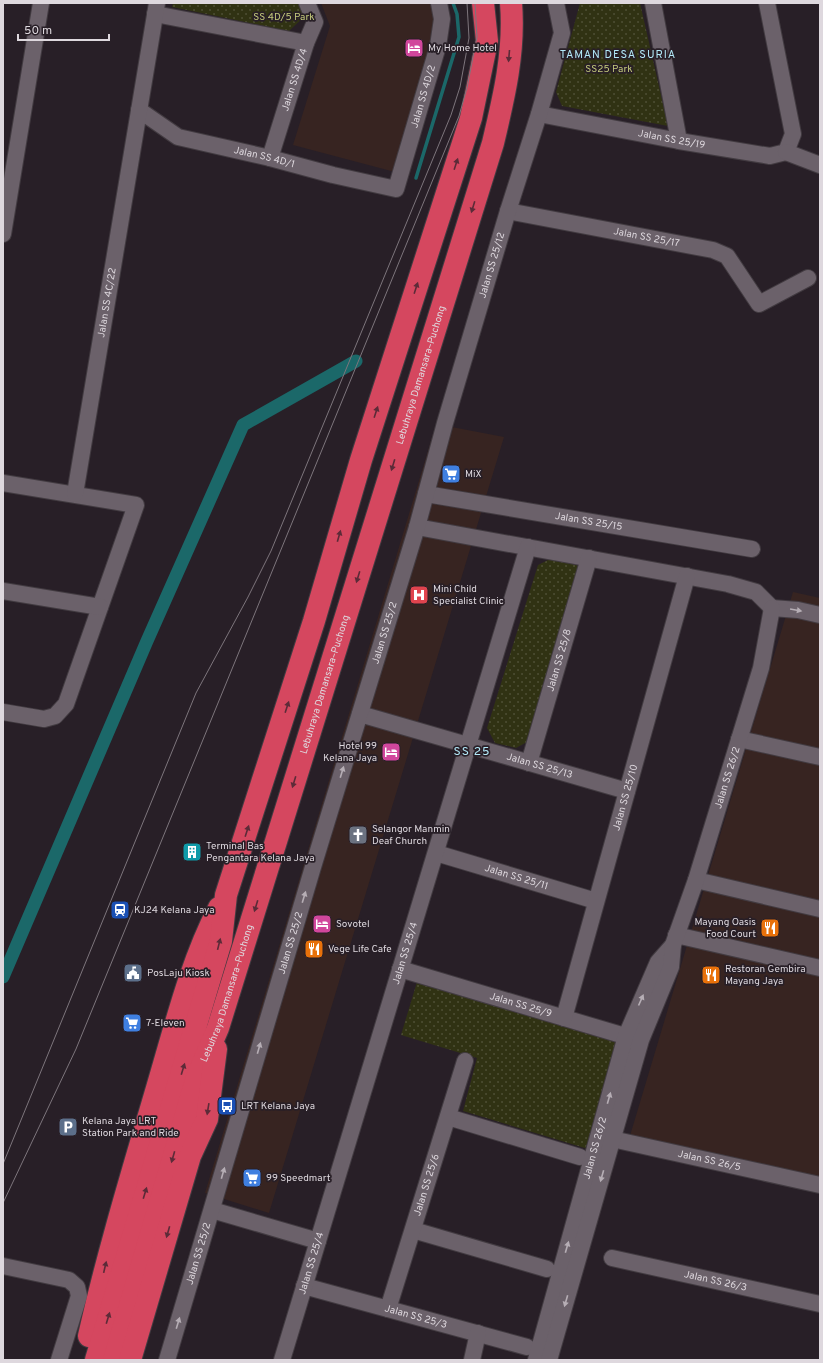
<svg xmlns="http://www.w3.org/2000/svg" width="823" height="1363" viewBox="0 0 823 1363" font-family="Overpass,sans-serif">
<defs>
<pattern id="park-dots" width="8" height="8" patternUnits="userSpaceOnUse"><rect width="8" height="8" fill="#303213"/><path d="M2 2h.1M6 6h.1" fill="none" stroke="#4e4f35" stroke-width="1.8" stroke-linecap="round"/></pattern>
</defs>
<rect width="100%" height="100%" fill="#281f27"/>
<path fill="#372421" d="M 321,3 L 434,3 L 438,24 L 395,172 L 293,145 L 330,26 Z
M 436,424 L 504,437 L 269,1213 L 205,1193 Z
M 793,592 L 820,598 L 820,1193 L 626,1149 Z"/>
<path fill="url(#park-dots)" d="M 173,3 L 299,3 L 305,16 L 289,31 L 172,7 Z
M 580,3 L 640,3 L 668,126 L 562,106 L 556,92 Z
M 552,558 L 579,566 L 529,741 L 516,748 L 495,743 L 487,728 L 538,565 Z
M 417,982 L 618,1040 L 588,1149 L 463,1111 L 477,1058 L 401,1035 Z"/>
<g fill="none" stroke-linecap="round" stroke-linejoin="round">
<path stroke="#1b6869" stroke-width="3.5" d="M 416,178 L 459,37 L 457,14 L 453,3"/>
<path stroke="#1b6869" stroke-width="13" d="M 3,977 L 147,641 L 243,425 L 356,361"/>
<g stroke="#423b41" stroke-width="18">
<g id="minor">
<path d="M 653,3 L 679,141"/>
<path d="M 155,14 L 306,43"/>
<path id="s1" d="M 139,110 L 178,137 L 270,158 L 333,175 L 396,189 L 438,46 L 442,19 L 439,3"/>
<path id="s2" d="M 539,114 L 679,141 L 770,156 L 786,152 L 793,134 L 767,3"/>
<path d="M 786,152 L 820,165"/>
<path id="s3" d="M 270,158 L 306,43 L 315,22 L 307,3"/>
<path id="s4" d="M 508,211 L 713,250 L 727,256 L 759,304 L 808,278"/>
<path d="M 3,234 L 41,3"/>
<path d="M 3,483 L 136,505 L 66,704 L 55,716 L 44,719 L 3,712"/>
<path id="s5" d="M 75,494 L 157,3"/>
<path id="s6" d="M 426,494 L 752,549"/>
<path d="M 417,527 L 728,584 L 756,592 L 772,608"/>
<path d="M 3,591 L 100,607"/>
<path d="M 772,608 L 798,610 L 820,615"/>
<path id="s7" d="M 360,714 L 627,791"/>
<path d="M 739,739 L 820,757"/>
<path id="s8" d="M 529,763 L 589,558"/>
<path id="s9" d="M 436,853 L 596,901"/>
<path d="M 696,880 L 820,909"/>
<path d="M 676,935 L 820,968"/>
<path id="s10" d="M 400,969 L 635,1039"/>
<path id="s11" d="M 564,1018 L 687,576"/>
<path d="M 448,1117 L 580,1157"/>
<path id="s12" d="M 603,1137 L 820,1185"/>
<path d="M 212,1210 L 318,1241"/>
<path d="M 413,1230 L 547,1269"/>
<path id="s13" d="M 612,1258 L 820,1304"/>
<path d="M 3,1266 L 69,1280 L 77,1287 L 79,1296 L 59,1360"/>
<path id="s14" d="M 304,1286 L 527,1347"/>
<path id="s15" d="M 388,1309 L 465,1061"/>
<path id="s16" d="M 167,1360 L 313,867 L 417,527 L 445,423 L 508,211 L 539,114 L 562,33 L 556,3"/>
<path id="s17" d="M 282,1360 L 528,547"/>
<path d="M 472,1360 L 478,1333"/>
<path id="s18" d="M 536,1360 L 626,1036 L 658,962 L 673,945"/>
<path id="s19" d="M 549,1360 L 641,1040 L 671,967 L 673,945 L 696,880 L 761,668 L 772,608"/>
</g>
</g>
<g stroke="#423b41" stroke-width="24">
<g id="highway">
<path d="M 89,1336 C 108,1252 133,1170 157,1088 C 175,1028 190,964 219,908"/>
<path d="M 96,1360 L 221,941 L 226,895 L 314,621 L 361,460 L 471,118 L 487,41 L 483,3"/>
<path id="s20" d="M 114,1360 L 197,1077 L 218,1028 L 493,143 C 504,97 515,51 511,3"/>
<path d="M 130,1360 L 190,1156 L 207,1119 L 216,1049"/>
</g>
</g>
<use href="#minor" stroke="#6b616a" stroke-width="16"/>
<use href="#highway" stroke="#d5475f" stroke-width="22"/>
<path stroke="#7d757c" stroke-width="1" d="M 3,1164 L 196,693 L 248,597 L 271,551 L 451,115 L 460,87 L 469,38 L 467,3
M 3,1203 L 76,1049 L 459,116 L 467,88 L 477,37 L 475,3"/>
</g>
<defs><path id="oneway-solid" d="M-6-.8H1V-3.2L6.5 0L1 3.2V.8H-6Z"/></defs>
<g fill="#5c2b38">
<use href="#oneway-solid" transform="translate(509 56) rotate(95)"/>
<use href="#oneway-solid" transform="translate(456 164) rotate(-72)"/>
<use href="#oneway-solid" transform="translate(473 207) rotate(107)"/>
<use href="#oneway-solid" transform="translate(416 288) rotate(-72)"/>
<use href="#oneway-solid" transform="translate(376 412) rotate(-72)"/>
<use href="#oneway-solid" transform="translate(393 465) rotate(107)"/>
<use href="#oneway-solid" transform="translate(339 536) rotate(-74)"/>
<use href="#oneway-solid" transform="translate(358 577) rotate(107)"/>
<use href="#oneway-solid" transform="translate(287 707) rotate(-72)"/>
<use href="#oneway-solid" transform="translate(294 782) rotate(107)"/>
<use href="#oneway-solid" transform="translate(247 831) rotate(-72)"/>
<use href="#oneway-solid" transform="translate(256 906) rotate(107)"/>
<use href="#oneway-solid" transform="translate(219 944) rotate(-76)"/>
<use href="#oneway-solid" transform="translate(183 1069) rotate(-73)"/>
<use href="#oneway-solid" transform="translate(208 1109) rotate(99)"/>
<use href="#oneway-solid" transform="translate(173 1157) rotate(106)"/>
<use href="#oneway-solid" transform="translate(145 1193) rotate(-73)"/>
<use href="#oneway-solid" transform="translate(168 1232) rotate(106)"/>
<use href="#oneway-solid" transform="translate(105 1267) rotate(-77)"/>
<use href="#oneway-solid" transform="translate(108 1318) rotate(-73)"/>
</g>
<g fill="#b6aeb5">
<use href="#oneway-solid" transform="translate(796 610) rotate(10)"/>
<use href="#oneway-solid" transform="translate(342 772) rotate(-73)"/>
<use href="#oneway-solid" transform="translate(304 897) rotate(-73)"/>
<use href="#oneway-solid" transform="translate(641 1000) rotate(-66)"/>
<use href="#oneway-solid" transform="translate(259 1048) rotate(-74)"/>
<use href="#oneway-solid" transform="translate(609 1098) rotate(-74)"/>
<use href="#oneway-solid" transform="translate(223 1173) rotate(-74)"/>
<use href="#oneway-solid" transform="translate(602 1176) rotate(106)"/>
<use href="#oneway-solid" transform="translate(567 1247) rotate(-74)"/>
<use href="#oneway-solid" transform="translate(566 1301) rotate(106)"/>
<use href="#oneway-solid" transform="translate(178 1323) rotate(-73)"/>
</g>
<defs>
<g id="hotel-square" transform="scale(1)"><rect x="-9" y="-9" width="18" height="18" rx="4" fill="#d1479c" stroke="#281f27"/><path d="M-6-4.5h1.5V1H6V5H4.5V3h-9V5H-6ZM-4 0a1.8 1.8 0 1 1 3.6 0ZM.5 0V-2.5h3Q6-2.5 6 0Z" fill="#fff"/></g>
<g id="supermarket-square" transform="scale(1)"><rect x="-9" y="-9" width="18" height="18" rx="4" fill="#3f7fe0" stroke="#281f27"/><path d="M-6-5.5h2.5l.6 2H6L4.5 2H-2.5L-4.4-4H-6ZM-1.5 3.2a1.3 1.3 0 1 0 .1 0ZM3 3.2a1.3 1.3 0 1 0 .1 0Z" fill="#fff"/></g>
<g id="hospital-square" transform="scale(1)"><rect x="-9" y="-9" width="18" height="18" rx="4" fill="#e0444e" stroke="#281f27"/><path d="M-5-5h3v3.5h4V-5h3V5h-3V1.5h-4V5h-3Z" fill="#fff"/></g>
<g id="church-square" transform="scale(1)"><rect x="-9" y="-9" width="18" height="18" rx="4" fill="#6b7280" stroke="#281f27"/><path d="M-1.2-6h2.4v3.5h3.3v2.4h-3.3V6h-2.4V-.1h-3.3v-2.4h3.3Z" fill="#fff"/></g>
<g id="building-square" transform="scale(1)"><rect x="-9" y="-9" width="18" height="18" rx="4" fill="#0f9aa8" stroke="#281f27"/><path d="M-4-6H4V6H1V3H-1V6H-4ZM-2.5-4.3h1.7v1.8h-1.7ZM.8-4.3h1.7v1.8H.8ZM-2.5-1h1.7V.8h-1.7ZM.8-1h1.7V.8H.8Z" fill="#fff"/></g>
<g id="station-square" transform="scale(1)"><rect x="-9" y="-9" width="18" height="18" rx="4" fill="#1a4fb4" stroke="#281f27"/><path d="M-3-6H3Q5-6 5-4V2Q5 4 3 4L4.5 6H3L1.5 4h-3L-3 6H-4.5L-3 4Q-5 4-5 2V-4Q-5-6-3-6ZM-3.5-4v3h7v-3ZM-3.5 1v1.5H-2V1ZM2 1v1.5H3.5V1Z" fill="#fff"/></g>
<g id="restaurant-square" transform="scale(1)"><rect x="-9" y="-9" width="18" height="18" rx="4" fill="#e8710a" stroke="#281f27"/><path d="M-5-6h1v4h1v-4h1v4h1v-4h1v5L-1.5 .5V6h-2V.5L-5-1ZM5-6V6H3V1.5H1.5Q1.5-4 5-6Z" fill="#fff"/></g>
<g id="civic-square" transform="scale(1)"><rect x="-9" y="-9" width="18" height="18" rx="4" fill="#5c6f8a" stroke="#281f27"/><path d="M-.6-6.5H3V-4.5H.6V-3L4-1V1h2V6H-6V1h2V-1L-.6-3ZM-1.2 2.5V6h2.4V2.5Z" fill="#fff"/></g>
<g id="bus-square" transform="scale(1)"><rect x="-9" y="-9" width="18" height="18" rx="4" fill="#1a4fb4" stroke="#281f27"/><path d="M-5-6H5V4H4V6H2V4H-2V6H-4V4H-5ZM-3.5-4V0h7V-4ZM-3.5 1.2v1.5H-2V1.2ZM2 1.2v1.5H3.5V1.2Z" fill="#fff"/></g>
<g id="parking-square" transform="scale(1)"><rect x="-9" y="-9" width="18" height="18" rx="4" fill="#5c6f8a" stroke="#281f27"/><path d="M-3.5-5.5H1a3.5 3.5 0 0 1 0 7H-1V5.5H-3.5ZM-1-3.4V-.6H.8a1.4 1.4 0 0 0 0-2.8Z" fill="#fff"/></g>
</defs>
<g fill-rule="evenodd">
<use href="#hotel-square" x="414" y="48"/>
<use href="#supermarket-square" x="451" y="474"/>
<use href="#hospital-square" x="419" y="595"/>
<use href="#hotel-square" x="391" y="752"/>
<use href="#church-square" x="358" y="835"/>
<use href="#building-square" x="192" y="852"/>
<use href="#station-square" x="120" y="910"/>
<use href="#hotel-square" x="322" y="924"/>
<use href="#restaurant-square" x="770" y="928"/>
<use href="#restaurant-square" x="314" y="949"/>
<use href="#civic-square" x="133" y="973"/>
<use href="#restaurant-square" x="711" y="975"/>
<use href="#supermarket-square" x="132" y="1023"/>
<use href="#bus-square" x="227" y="1106"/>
<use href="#parking-square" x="68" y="1127"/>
<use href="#supermarket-square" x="252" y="1178"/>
</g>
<g text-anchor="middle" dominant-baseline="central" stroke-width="3.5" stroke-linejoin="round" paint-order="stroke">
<g font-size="10" fill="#c5cb7c" stroke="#281f27">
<text x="284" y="17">SS 4D/5 Park</text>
<text x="609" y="69">SS25 Park</text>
</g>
<g font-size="10" fill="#ded8de" stroke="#281f27" text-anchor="start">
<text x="428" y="48">My Home Hotel</text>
<text x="465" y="474">MiX</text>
<text x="433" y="589">Mini Child<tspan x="433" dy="12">Specialist Clinic</tspan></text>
<text x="377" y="746" text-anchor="end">Hotel 99<tspan x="377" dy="12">Kelana Jaya</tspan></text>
<text x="372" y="829">Selangor Manmin<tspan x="372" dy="12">Deaf Church</tspan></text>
<text x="206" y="846">Terminal Bas<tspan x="206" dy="12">Pengantara Kelana Jaya</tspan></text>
<text x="134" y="910">KJ24 Kelana Jaya</text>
<text x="756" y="922" text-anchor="end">Mayang Oasis<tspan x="756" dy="12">Food Court</tspan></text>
<text x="336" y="924">Sovotel</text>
<text x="328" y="949">Vege Life Cafe</text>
<text x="725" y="969">Restoran Gembira<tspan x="725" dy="12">Mayang Jaya</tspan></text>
<text x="147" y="973">PosLaju Kiosk</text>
<text x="146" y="1023">7-Eleven</text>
<text x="241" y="1106">LRT Kelana Jaya</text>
<text x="82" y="1121">Kelana Jaya LRT<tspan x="82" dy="12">Station Park and Ride</tspan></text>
<text x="266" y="1178">99 Speedmart</text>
</g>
<g font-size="10" fill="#ded8de" stroke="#281f27">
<text stroke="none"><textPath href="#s3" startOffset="82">Jalan SS 4D/4</textPath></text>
<text stroke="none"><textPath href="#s1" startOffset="368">Jalan SS 4D/2</textPath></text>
<text stroke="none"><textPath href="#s2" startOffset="135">Jalan SS 25/19</textPath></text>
<text stroke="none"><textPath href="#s1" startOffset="136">Jalan SS 4D/1</textPath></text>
<text stroke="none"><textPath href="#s4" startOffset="141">Jalan SS 25/17</textPath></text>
<text stroke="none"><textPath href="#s16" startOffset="1142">Jalan SS 25/12</textPath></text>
<text stroke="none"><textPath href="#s5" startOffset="194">Jalan SS 4C/22</textPath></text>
<text stroke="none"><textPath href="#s20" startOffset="1032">Lebuhraya Damansara–Puchong</textPath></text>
<text stroke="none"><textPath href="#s6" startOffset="165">Jalan SS 25/15</textPath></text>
<text stroke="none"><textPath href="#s16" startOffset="759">Jalan SS 25/2</textPath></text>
<text stroke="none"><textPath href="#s8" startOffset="107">Jalan SS 25/8</textPath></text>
<text stroke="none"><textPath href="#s20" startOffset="708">Lebuhraya Damansara–Puchong</textPath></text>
<text stroke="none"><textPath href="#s7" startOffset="187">Jalan SS 25/13</textPath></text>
<text stroke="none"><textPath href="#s19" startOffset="610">Jalan SS 26/2</textPath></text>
<text stroke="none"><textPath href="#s11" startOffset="229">Jalan SS 25/10</textPath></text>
<text stroke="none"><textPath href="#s9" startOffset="84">Jalan SS 25/11</textPath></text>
<text stroke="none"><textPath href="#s16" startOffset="435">Jalan SS 25/2</textPath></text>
<text stroke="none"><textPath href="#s17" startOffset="425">Jalan SS 25/4</textPath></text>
<text stroke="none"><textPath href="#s20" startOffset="384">Lebuhraya Damansara–Puchong</textPath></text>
<text stroke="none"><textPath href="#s10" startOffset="126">Jalan SS 25/9</textPath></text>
<text stroke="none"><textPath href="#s18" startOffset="220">Jalan SS 26/2</textPath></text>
<text stroke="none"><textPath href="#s12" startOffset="109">Jalan SS 26/5</textPath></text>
<text stroke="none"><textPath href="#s15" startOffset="130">Jalan SS 25/6</textPath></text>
<text stroke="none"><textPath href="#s16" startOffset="111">Jalan SS 25/2</textPath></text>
<text stroke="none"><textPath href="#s17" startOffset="101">Jalan SS 25/4</textPath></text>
<text stroke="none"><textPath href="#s13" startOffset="106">Jalan SS 26/3</textPath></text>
<text stroke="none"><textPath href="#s14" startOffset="116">Jalan SS 25/3</textPath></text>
</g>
<g font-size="11" letter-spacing="1" fill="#b3eaf9" stroke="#281f27">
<text x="618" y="55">TAMAN DESA SURIA</text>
</g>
<g font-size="12" letter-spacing="1" fill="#b3eaf9" stroke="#281f27">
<text x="472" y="752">SS 25</text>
</g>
</g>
<rect width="823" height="1363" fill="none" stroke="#ded8de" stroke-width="8"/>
<path d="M18 34v6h91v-6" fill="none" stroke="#ded8de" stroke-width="2"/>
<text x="24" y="34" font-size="12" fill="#ded8de" stroke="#281f27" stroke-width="3" paint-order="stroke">50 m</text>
</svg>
